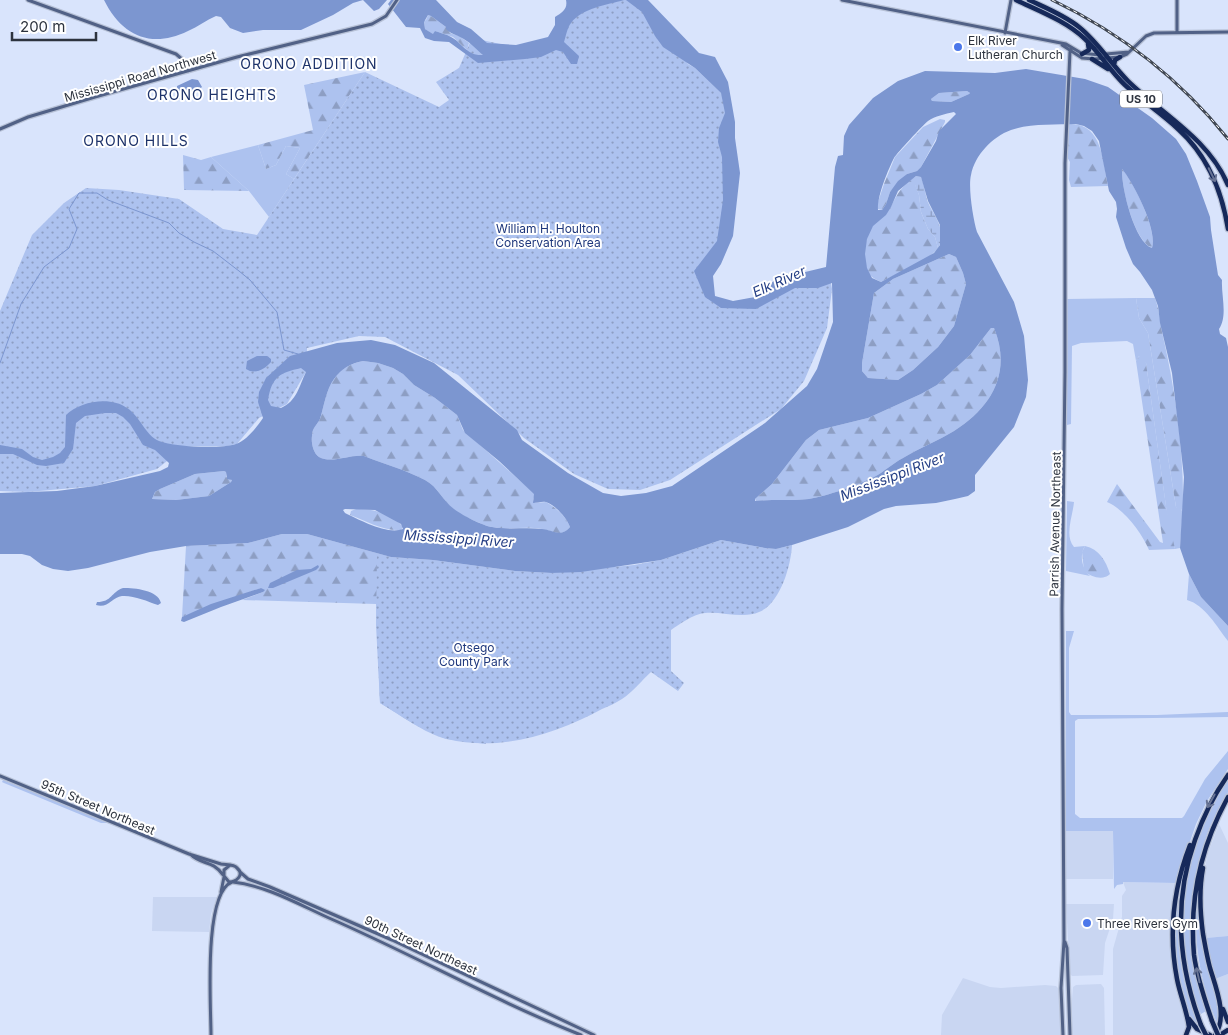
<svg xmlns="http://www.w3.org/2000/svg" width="1228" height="1035" viewBox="0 0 1228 1035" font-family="Inter,sans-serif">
<defs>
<pattern id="forest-firs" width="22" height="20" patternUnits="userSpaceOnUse" patternTransform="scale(1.25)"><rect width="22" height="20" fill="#adc2ef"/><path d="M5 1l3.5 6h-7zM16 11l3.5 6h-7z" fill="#8d9ec3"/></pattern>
<pattern id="wetland-marsh" width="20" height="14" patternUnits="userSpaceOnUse" patternTransform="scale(1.25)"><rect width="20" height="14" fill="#adc2ef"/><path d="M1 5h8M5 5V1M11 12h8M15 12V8" fill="none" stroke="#8d9ec3"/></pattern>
<pattern id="park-dots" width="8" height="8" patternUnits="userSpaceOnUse" patternTransform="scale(1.25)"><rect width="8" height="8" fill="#adc2ef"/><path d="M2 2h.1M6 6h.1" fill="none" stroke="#8d9ec3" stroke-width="1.8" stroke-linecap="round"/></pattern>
</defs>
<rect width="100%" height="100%" fill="#d9e4fc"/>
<path fill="#c9d6f2" d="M 1219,824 L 1228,843 L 1228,936 L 1206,938 L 1202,909 L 1202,881 L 1208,853 Z
M 1066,831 L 1113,831 L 1113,879 L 1066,879 Z
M 1123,882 L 1176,883 L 1171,917 L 1171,948 L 1176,991 L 1187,1026 L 1186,1032 L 1183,1035 L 1113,1035 L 1113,949 L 1122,917 L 1122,896 L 1126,890 Z
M 153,897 L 217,897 L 211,914 L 209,932 L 152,931 Z
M 1066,904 L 1114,904 L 1113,919 L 1105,943 L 1103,975 L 1072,976 L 1070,974 Z
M 1228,974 L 1228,1020 L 1215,979 Z
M 963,978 L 990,987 L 1001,988 L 1045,985 L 1056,986 L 1059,989 L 1061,1035 L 941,1035 L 942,1015 Z
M 1101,984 L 1104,988 L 1105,1035 L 1072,1035 L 1070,1024 L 1073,987 L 1076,985 Z"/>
<path fill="#adc2ef" d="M 258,145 L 266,169 L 276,165 L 286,146 L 300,148 L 286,174 L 294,179 L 269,217 L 249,191 L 211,157 Z
M 1136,298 L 1139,318 L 1148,333 L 1176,507 L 1181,511 L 1183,507 L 1180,548 L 1175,549 L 1169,528 L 1146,363 L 1139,356 L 1136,361 L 1133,344 L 1127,341 L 1081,343 L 1072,346 L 1071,424 L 1067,425 L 1067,299 Z
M 1067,501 L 1074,502 C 1073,515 1064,536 1074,547 L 1085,546 C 1079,555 1082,569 1090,576 L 1066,571 Z
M 1189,574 L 1201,597 L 1228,626 L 1228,641 C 1217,627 1205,605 1187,600 Z
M 1066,631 L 1074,631 L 1069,648 L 1069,712 L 1071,715 L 1157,715 L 1228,712 L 1228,717 L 1078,719 L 1075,721 L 1075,814 L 1080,818 L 1182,818 L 1184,816 L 1205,779 L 1228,751 L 1228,769 L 1207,801 L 1196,824 L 1176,883 L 1123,882 L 1123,884 L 1117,885 L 1114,889 L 1113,831 L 1066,831 Z
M 3,780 L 107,822 L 107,823 L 101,823 L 4,783 L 2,782 Z
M 1228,780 C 1228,784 1228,789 1228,792 C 1227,798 1221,804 1219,809 C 1213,819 1208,830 1205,841 C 1185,898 1188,955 1206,1011 L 1201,1014 C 1195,1002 1191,987 1188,974 C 1174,906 1190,838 1228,780 Z
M 1180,886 C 1174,935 1180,983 1200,1028 L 1192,1022 L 1184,1001 L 1173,940 L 1176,901 Z
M 1197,898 L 1199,898 C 1200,918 1201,937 1205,957 C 1208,977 1221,1003 1218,1022 L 1217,1023 C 1200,983 1193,941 1197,898 Z
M 1228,936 L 1228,974 L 1215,979 L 1206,938 Z"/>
<path fill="url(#forest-firs)" d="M 428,15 L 431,16 L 446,27 L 450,33 L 459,36 L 469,43 L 467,50 L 453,37 L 435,31 L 434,35 L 425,29 L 424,21 L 426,20 Z
M 365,72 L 294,179 L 286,174 L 300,148 L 286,146 L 276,165 L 266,169 L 258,145 L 313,130 L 304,85 Z
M 967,91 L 970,93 L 969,94 L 951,102 L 932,101 L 931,99 L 939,93 Z
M 940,119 L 945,120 L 945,122 L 921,167 L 917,171 L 907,174 L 890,192 L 886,204 L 882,210 L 878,209 L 877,205 L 884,184 L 895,157 L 923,127 Z
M 1069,124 C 1102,122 1103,161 1108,186 L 1071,187 L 1069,180 L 1070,162 L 1067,157 Z
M 183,155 L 201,160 L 211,157 L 249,191 L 184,190 Z
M 1122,169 C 1133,181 1158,231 1152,248 C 1134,241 1121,187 1122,169 Z
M 907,183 L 915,184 L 919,195 L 921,212 L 928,229 L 935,237 L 938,248 C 927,263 897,273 881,282 C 878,280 874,279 871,276 C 861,263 864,238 873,225 C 877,219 884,217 887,212 C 895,201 896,193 907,183 Z
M 949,254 L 956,257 L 963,273 L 966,284 L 954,326 L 938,347 L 913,370 L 898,380 L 868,378 L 862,371 L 862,363 L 874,293 L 893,279 Z
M 1136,298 L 1155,298 C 1159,309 1160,321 1162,332 C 1175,388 1184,450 1183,507 L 1181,511 L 1178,511 L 1176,507 L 1148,333 L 1139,318 Z
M 991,328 L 994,328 C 1012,372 992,407 954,431 C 938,441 919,448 903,458 C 893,463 884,472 874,477 C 858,485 827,496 809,499 C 792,501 773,499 756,501 L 755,499 L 772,484 L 806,440 L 819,430 L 868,418 L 921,394 L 937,385 L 970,355 Z
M 1139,356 L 1145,359 L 1146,363 L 1166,506 L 1175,549 L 1149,550 C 1142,533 1124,509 1107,502 L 1117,484 L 1160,542 L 1163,543 L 1136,361 Z
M 363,361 L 378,363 L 393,368 L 403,374 L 414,385 L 435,398 L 457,415 L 463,430 L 535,494 L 533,500 L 535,503 L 546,502 C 555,507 566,516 570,527 C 562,538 552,531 542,529 C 526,526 508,530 492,527 C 483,526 465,516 457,512 C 444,503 439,488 425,480 C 406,470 384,464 364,456 C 350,454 332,464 319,457 C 313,453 311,442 312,436 C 312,428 317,425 320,419 C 324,406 326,390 334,379 C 340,369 352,363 363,361 Z
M 224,471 L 226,472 L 226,477 L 232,480 L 231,482 L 209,496 L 176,500 L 152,499 L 155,492 L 160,489 L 195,474 Z
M 356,509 C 373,509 392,513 403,527 L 401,530 C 382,531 367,521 350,515 L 351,511 Z
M 295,533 L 307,534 L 391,557 L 486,744 L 446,739 L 414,724 L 380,703 L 376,604 L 242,600 L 263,592 L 261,588 L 182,617 L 186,546 L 248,543 L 282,534 Z
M 1085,546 C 1099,549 1106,561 1110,574 C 1103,581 1091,577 1084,571 L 1082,552 Z"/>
<path fill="url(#wetland-marsh)" d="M 916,176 L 921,177 C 924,184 925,192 927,200 C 933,215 949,232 938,248 L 935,237 L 928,229 L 921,212 L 919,195 L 915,185 L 907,183 Z"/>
<path fill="url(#park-dots)" d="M 595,0 L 641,0 L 688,64 L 695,68 L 721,93 L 731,112 L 729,219 L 707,280 L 714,297 L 733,303 L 759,303 L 829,273 L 832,289 L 827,328 L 804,381 L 781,409 L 670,480 L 640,490 L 608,489 L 574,474 L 524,438 L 458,375 L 385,337 L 359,336 L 307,348 L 306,372 L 287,404 L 259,418 L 237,444 L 227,446 L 186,446 L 157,469 L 95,486 L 28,492 L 0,491 L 0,311 L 32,235 L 64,203 L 86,188 L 119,190 L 179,199 L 223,229 L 257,235 L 365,72 L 439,107 L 449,100 L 436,82 L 459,68 L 472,38 L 525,49 L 550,46 L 570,15 Z
M 721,540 L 765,548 L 776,549 L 792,545 C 791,566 780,604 759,612 C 744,619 720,611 705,613 C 693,614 680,624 671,630 L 671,671 L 684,683 L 678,691 L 651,672 C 641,681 633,692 622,699 C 616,703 609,706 602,709 C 556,734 500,752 447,739 C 425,734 399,714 380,703 L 376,625 L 377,554 L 391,557 L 433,560 L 515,571 L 552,573 L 634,565 L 661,560 Z"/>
<path fill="#7c96d0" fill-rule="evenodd" d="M 104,0 L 387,0 L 379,9 L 374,11 L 363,0 L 353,3 L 333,15 L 301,30 L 263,30 L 243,33 L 230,28 L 221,17 L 216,16 C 206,20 198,27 188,31 C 151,49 122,36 104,0 Z
M 391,0 L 436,0 L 457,22 L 471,29 L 487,43 L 516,45 L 548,37 L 555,25 L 555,17 C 562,13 568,9 566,0 L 624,0 C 607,5 582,8 571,23 C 567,28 566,36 564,42 L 579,56 L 577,64 L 571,64 L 563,52 L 556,50 L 541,57 L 525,59 L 478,63 L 449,42 L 434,41 L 425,38 L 420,28 L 406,27 L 388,4 ZM 428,15 L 431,16 L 446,27 L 446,29 C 451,34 455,34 460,37 C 469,41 476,49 483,55 C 466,56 463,43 451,37 C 446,34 440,33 435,31 L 433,34 L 425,29 L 424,22 Z
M 626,0 L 648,0 L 699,53 L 715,57 L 728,82 L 735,122 L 735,138 L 740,173 L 733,236 L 721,264 L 713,276 L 715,296 L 733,301 L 755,297 L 776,279 L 826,267 L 835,167 L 838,156 L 843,155 L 844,136 L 849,125 L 873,98 L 898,81 L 925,71 L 995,73 L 1026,69 L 1085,79 L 1108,87 L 1152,118 L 1176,139 L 1186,154 L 1197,181 L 1210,217 L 1211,230 L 1218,275 L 1222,280 C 1221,295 1228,316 1219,329 L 1220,334 L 1226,338 L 1228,347 L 1228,626 L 1201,597 L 1189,574 L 1180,548 L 1184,477 L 1172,373 L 1160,323 L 1158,306 L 1152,290 L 1140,272 L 1133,264 L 1126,248 L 1116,217 L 1117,209 L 1116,202 L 1109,191 L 1099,141 L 1092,131 L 1084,126 L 1076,124 C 1055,125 1031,123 1011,130 C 992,137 975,155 971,175 C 968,187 973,219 977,232 L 1014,302 L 1024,336 L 1028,380 L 1026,397 L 1014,427 L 975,475 L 975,491 L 968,496 L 955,499 L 936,503 L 896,506 L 884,509 L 848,527 L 792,545 L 776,549 L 765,548 L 721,540 L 661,560 L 581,572 L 552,573 L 515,571 L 433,560 L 391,557 L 307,534 L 282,534 L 248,543 L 186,546 L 150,552 L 88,568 L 68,571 L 53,569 L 42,565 L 30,556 L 22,554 L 0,554 L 0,493 L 57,491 L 95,486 L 160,471 L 168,467 L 169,463 L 155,450 L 143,445 L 130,424 L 123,417 L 116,413 L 105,413 L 85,416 L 76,423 L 73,449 L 64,463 L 46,466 L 37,465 L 13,454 L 0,454 L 0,445 L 22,449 L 33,457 L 42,460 L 53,457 L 60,453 L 65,447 L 66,415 C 80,401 111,396 127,408 C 140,416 145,435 159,441 C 174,447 221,449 236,444 C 246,441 257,427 263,418 L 258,402 L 259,392 L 266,378 L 290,356 L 337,343 L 371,340 L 395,345 L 434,363 L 517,430 L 522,440 L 568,473 L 603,493 L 621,496 L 646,493 L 672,486 L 765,423 L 807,386 L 817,369 L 833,322 L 832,283 L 818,288 L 795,288 L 756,309 L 721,308 L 705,297 L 694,271 L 717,241 L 723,200 L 722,157 L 718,142 L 719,128 L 725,113 L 721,93 L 695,68 L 663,47 L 655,36 L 642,12 ZM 967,91 L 970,93 L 969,94 L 951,102 L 932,101 L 931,99 L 939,93 ZM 954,112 L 956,114 L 939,131 L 936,141 L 921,167 L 917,171 L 907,174 L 898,181 L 890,192 L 886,204 L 882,210 L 878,210 C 877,196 888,170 894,158 C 897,153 923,125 928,121 C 935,116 945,114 954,112 ZM 1122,169 C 1133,182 1158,230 1152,248 C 1134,242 1121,186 1122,169 ZM 916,176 L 921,177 L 928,201 L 940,225 L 940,245 L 934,253 L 881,282 L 872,278 L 867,268 L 865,254 L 867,239 L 873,226 L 886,215 L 891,207 L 898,191 ZM 949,254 L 956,257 L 963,273 L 966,284 L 954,326 L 938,347 L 913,370 L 898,380 L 868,378 L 862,371 L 862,363 L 874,293 L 893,279 ZM 991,328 L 994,328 C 1012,372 992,407 954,431 C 938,441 919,448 903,458 C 893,463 884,472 874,477 C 858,485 827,496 809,499 C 792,501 773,499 755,501 L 755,499 L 772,484 L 806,440 L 819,430 L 868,418 L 921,394 L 937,385 L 970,355 ZM 363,361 L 378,363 L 393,368 L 403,374 L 414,385 L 435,398 L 457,415 L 465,433 L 499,461 L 534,494 L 533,503 C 537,503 542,501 546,502 C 555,505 567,518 570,527 C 561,538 553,530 542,529 C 526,527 508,530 492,527 C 483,526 462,515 454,509 C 443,501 438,487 425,480 C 406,470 384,464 364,456 C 350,454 332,464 319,457 C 313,453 311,442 312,436 C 312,428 317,425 320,419 C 324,406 326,390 334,379 C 341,369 351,363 363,361 ZM 301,368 L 306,372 C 299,386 297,401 281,408 L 271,406 L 268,400 C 272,376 280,373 301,368 ZM 224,471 L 226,472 L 227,479 L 232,480 L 231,482 L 209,496 L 176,500 L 152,499 L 155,492 L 160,489 L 195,474 ZM 345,509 L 375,510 L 401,524 L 403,529 C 387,535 360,520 345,513 L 343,510 Z
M 192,79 L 198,80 L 202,87 L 191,96 L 178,99 L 177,86 Z
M 257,356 L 267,356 L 271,359 L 271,362 C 265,369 255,375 246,369 L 247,361 Z
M 318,565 L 319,567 L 316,570 L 273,588 L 268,588 L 270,583 L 297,570 L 311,569 Z
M 123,588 C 135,588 158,590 161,603 L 158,605 C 147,601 133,595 122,596 C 112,597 108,609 96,605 L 97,602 C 112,602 111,592 123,588 Z
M 261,588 L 265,590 L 263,592 L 221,607 L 184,622 L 181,621 L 182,617 L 211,604 Z"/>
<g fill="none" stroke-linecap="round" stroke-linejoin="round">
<path stroke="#7c96d0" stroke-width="1" d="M 0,363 L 21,304 L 44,267 L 69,248 L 77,229 L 69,209 L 79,193 L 97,193 L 108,200 L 169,223 L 179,233 L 194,242 L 213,251 L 239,271 L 250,280 L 277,312 L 284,350 L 298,354"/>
<g stroke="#b7c1d6" stroke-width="5.5">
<path id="secondary" d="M 28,0 L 176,54 L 183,60 L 188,71
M 842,0 L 1066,44 L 1081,53 L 1100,55
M 1177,32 L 1177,0
M 1005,33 L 1011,0
M 1062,45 L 1082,58 L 1094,59 L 1120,57 L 1127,54 L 1146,36 L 1154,33 L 1228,32
M 1106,54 L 1129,52
M 0,129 L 28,117 L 95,97 L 237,57 L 372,24 L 386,16 L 397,0
M 0,776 L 189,854 L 221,864 C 226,865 234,864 237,868 C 245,875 236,882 229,882 L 224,876 L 224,870 L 230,865
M 190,854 C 202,866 212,859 223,875
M 240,872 L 248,879 L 270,887 L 392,940 L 594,1035
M 233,882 C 267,886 298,904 329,918 C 414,955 495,1001 581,1035
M 221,892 L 224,877
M 1065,942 L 1067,948 L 1070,1035
M 211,1035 C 211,1007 203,893 232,882
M 1063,1035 L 1061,988 L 1064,941 L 1062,609 L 1065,372 L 1065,163 L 1070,51 L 1072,48"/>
</g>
<g stroke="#b7c1d6" stroke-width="7">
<path id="highway" d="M 1016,0 C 1039,11 1066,21 1085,39 C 1100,53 1110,71 1125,85 C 1142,101 1161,113 1178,129 C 1207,155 1222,191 1228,229
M 1029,0 C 1046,8 1064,15 1079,27 C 1098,42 1111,64 1128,81 C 1163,115 1208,138 1228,185
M 1082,54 L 1089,50 L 1088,44
M 1092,59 L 1108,69
M 1114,65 L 1115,60 L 1120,57
M 1203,868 C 1199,889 1200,912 1203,934 C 1205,945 1207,957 1210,968 C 1216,988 1228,1017 1215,1035
M 1223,1009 L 1228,1022
M 1189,1019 L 1197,1029 L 1210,1035
M 1212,1021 C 1205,1000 1197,978 1194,955 C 1189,899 1201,846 1228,797
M 1201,1025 C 1178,964 1173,902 1195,840 C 1203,817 1213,796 1228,775
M 1186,1035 L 1189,1027 C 1187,1011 1180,995 1177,979 C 1168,932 1173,889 1190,845
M 1220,1035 L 1228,1030"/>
</g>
<use href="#secondary" stroke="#516186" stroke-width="3"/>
<use href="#highway" stroke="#16295a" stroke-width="4.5"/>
<g stroke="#414854" stroke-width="3">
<path id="rail" d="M 1052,0 C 1121,33 1180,79 1228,139"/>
</g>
<use href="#rail" stroke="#fff" stroke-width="1" stroke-dasharray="4" stroke-linecap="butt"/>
<g stroke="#b7c1d6" stroke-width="7" stroke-linecap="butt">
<path id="highway-bridge" d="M 1212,1021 L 1218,1035
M 1201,1025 L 1206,1035"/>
</g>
<use href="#highway-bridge" stroke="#16295a" stroke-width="4.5"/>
</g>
<defs><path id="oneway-shaft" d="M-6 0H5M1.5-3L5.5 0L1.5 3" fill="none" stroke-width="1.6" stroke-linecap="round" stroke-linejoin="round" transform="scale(1.25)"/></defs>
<g stroke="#687494">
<use href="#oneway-shaft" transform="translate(1212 175) rotate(64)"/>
<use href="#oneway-shaft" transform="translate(1211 801) rotate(119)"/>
<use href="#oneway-shaft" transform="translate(1198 975) rotate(-102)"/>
</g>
<g fill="#4b77ea" stroke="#fff" stroke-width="2">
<circle cx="958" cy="47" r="5"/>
<circle cx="1087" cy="923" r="5"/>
</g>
<g text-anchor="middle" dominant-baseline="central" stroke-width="4" stroke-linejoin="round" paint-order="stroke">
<rect fill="#fff" stroke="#6c7078" stroke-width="1" x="1120" y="90.5" width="42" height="17" rx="4"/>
<g font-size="11" font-weight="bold" fill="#2d333e">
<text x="1141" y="99">US 10</text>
</g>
<g font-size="12" fill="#2d333e" stroke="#fff" text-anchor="start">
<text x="968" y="40">Elk River<tspan x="968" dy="14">Lutheran Church</tspan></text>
<text x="1097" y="923">Three Rivers Gym</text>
</g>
<g font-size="12" fill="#2d333e" stroke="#fff">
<text transform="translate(140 76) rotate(-16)">Mississippi Road Northwest</text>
<text transform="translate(1055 524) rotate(-89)">Parrish Avenue Northeast</text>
<text transform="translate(98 807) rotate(23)">95th Street Northeast</text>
<text transform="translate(421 945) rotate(25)">90th Street Northeast</text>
</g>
<g font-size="12" fill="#1e377c" stroke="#fff">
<text x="548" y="228">William H. Houlton<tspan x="548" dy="14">Conservation Area</tspan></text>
<text x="474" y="647">Otsego<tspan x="474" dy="14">County Park</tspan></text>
</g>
<g font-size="14" letter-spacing="1" fill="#1e336a" stroke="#fff">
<text x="309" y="63">ORONO ADDITION</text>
<text x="212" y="94">ORONO HEIGHTS</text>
<text x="136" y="140">ORONO HILLS</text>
</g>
<g font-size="14" font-style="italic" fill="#253f85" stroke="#fff">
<text transform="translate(779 281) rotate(-24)">Elk River</text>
<text transform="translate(892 476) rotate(-21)">Mississippi River</text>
<text transform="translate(459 538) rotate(4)">Mississippi River</text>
</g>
</g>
<path d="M12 32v8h84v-8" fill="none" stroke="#2d333e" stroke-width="2.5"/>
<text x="20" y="32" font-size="15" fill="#2d333e" stroke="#ffffff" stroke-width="4" paint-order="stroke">200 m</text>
</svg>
